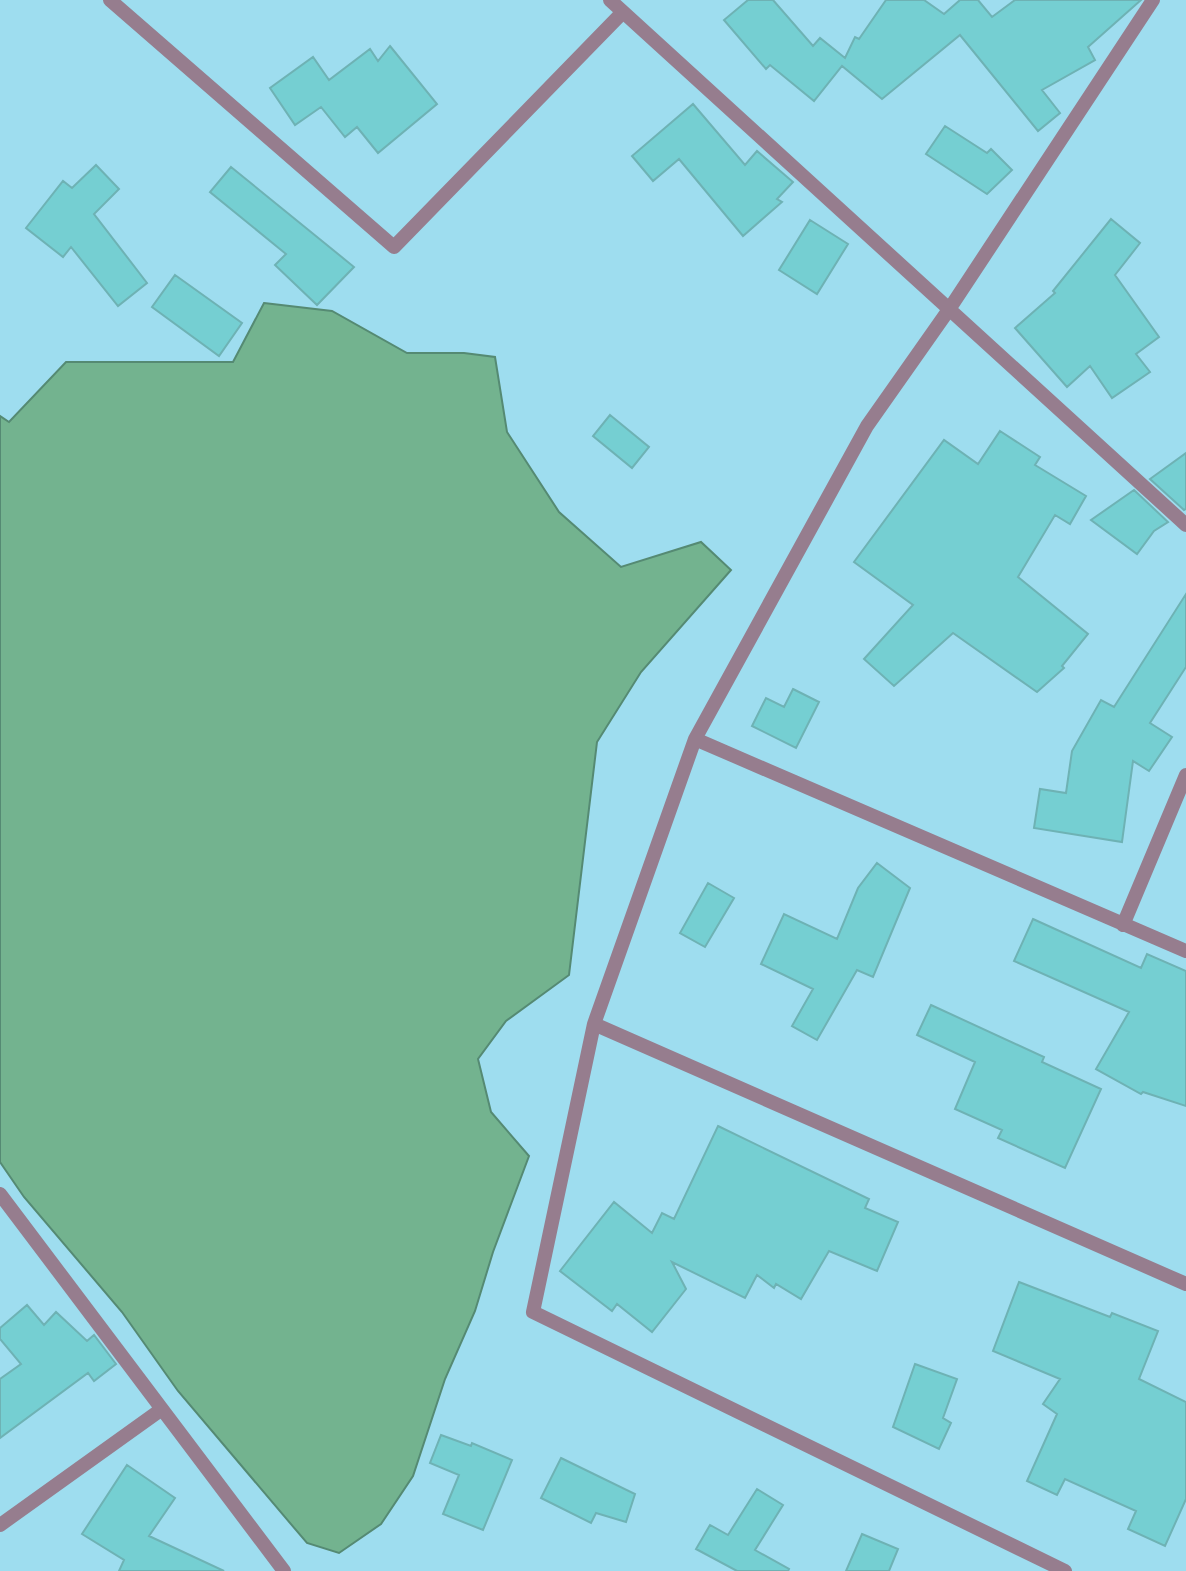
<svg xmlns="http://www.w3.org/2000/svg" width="1186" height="1571" viewBox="0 0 1186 1571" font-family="Roboto,sans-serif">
<rect width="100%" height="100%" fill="#9eddef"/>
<path fill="#73b38f" stroke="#558a73" stroke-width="2" d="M 264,303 L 332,311 L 407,353 L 464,353 L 495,357 L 507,432 L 559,512 L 621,567 L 701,542 L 731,570 L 641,672 L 597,742 L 569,975 L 506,1021 L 478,1059 L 491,1112 L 529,1156 L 493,1252 L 475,1311 L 445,1379 L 413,1476 L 381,1524 L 339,1553 L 307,1543 L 178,1391 L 122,1312 L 24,1197 L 0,1162 L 0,416 L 9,422 L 66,362 L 233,362 Z"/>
<path fill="#75cfd2" stroke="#6eb2b4" stroke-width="2" d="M 748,0 L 773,0 L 813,46 L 820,38 L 845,58 L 855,37 L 859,39 L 886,0 L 924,0 L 944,14 L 960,0 L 978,0 L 992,17 L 1015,0 L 1141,0 L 1088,47 L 1095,60 L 1042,90 L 1060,113 L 1038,131 L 960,35 L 882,99 L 842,66 L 814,101 L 770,65 L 766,69 L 724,20 Z
M 390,46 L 437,104 L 378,153 L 357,127 L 345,137 L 321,107 L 295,125 L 270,88 L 313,57 L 329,80 L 370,49 L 378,61 Z
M 693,104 L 745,165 L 757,151 L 793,182 L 777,199 L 782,202 L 743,236 L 679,159 L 653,181 L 632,156 Z
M 945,126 L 987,153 L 991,149 L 1012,170 L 987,194 L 926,154 Z
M 96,165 L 119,189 L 94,214 L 147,283 L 118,306 L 71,247 L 63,257 L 26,228 L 63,181 L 72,188 Z
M 231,167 L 354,267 L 317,305 L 275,265 L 286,254 L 210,192 Z
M 1111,219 L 1140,243 L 1115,275 L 1159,337 L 1136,354 L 1150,372 L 1112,398 L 1090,366 L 1067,387 L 1015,328 L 1055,293 L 1053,291 Z
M 810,220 L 848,244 L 817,294 L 779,270 Z
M 175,275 L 242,323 L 219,356 L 152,307 Z
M 610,415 L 649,447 L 632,468 L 593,436 Z
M 1000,431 L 1040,457 L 1035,465 L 1086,496 L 1070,524 L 1055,515 L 1018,577 L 1088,634 L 1062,666 L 1064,668 L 1037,692 L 953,633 L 894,686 L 864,659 L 913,605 L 854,562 L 944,440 L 978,464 Z
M 1186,453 L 1186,509 L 1184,510 L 1150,479 Z
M 1134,490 L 1168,522 L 1154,531 L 1137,554 L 1091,520 Z
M 1186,594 L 1186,667 L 1150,723 L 1172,737 L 1149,771 L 1133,761 L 1122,842 L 1034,828 L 1040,789 L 1066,793 L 1072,751 L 1101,700 L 1114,707 Z
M 793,689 L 819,702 L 796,748 L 752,726 L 766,698 L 784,707 Z
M 877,863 L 910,888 L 873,977 L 857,970 L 817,1040 L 792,1026 L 813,989 L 761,964 L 784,914 L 837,939 L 858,888 Z
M 708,883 L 734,898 L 705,947 L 680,933 Z
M 1033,919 L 1141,968 L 1147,954 L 1186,971 L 1186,1106 L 1143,1092 L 1141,1094 L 1096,1069 L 1129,1012 L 1014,961 Z
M 931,1005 L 1044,1057 L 1042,1062 L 1101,1089 L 1065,1168 L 998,1138 L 1002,1130 L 955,1109 L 975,1062 L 917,1035 Z
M 718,1126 L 869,1199 L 865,1208 L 898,1222 L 877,1271 L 829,1251 L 801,1299 L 776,1284 L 774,1288 L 757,1275 L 745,1298 L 672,1262 L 686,1289 L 652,1332 L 617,1304 L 612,1311 L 560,1271 L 614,1202 L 652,1233 L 662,1213 L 674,1219 Z
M 1019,1282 L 1110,1317 L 1112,1313 L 1158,1331 L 1139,1379 L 1186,1402 L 1186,1499 L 1165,1546 L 1128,1529 L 1136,1511 L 1065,1479 L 1057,1495 L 1027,1481 L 1057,1414 L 1043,1404 L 1060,1379 L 993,1351 Z
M 27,1305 L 44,1325 L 56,1312 L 87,1341 L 94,1335 L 116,1364 L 94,1381 L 88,1373 L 0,1438 L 0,1379 L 21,1364 L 0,1339 L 0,1328 Z
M 915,1364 L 957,1379 L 943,1418 L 951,1423 L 939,1449 L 893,1427 Z
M 441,1435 L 471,1446 L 472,1443 L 512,1460 L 483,1530 L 443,1514 L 459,1475 L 430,1463 Z
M 561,1458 L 635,1494 L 626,1522 L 596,1513 L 591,1523 L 541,1498 Z
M 127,1465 L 175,1498 L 149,1536 L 224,1571 L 119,1571 L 124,1560 L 82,1534 Z
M 757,1489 L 783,1505 L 755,1550 L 789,1569 L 788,1571 L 737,1571 L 696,1549 L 710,1525 L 728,1535 Z
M 862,1534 L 898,1549 L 889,1571 L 846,1571 Z"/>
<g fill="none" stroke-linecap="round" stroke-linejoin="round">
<path stroke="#967d8e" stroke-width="14" d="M 110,0 L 394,247 L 623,12
M 610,0 L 1186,525
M 695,739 L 1186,951
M 1123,925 L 1186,775
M 594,1024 L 1186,1284
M 0,1194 L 284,1571
M 0,1525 L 162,1409
M 1065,1571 L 533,1312 L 594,1024 L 695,739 L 867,426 L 950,308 L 1153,0"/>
</g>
</svg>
